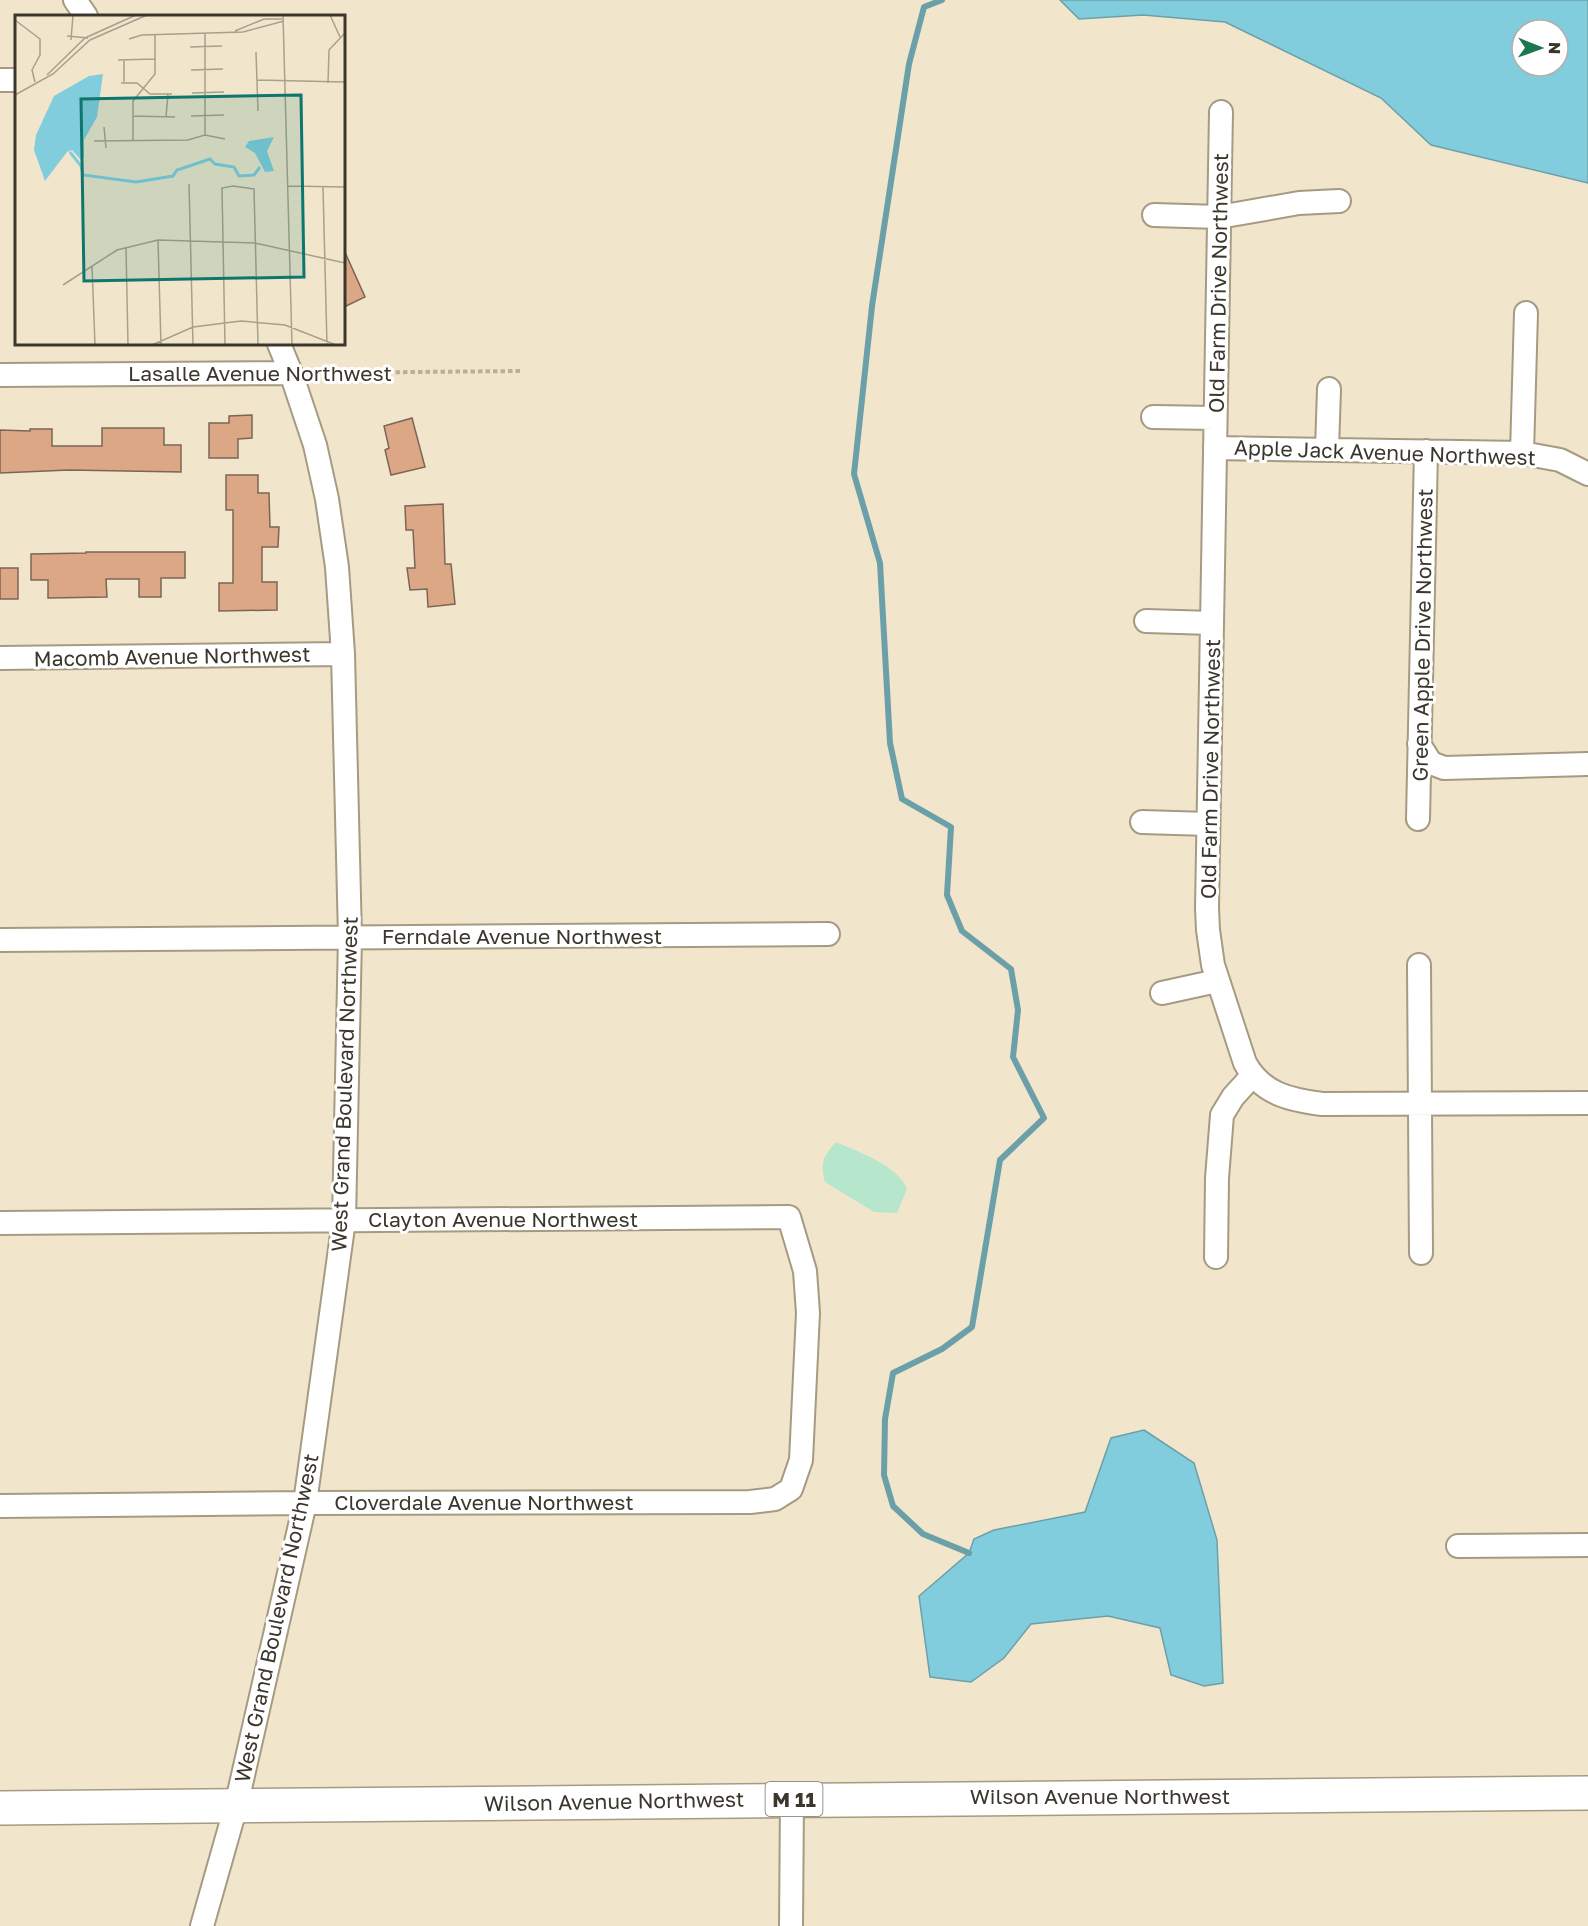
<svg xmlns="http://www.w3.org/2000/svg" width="1588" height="1926" viewBox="0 0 1588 1926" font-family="'Golos Text',sans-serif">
<rect width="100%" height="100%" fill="#f1e6cc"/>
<path fill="#b6e7cc" d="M 836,1142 C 858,1152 898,1165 907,1189 L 897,1213 L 874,1212 L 825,1182 C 820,1162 823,1157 836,1142 Z"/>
<path fill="#81cddd" stroke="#6ca0a8" stroke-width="1.5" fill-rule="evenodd" d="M 1060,0 L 1588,0 L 1588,183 L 1431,145 L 1381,98 L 1225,22 L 1143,15 L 1079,19 ZM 1522,30 L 1558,30 L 1558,66 L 1522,66 Z
M 1144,1430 L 1194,1463 L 1217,1540 L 1223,1683 L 1204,1686 L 1171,1675 L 1160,1628 L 1108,1616 L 1031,1624 L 1004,1658 L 971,1682 L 930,1677 L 919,1596 L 969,1553 L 974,1539 L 994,1530 L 1085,1512 L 1111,1438 Z"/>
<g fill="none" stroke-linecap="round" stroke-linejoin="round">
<path stroke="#6ca0a8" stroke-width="6" d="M 942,0 L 924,7 L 909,64 L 872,306 L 854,474 L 880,563 L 890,743 L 902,799 L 951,827 L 947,895 L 962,931 L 1011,969 L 1018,1010 L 1013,1057 L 1044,1118 L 1000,1160 L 972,1327 L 942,1349 L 893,1373 L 885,1419 L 884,1475 L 893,1506 L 923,1534 L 969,1553"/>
</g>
<path fill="#dca785" stroke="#7c6557" stroke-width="1.5" d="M 344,250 L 365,297 L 344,307 Z
M 252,415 L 252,438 L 238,439 L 238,458 L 209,458 L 209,423 L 229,423 L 229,416 Z
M 412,418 L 425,467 L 391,475 L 385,450 L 389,448 L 384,426 Z
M 102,428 L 164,428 L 164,445 L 181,445 L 181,472 L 69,470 L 0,473 L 0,430 L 30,431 L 30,429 L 52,429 L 52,446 L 102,446 Z
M 226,475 L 258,475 L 258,493 L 269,493 L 270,527 L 279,527 L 278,547 L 262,547 L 262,582 L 277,582 L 277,610 L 219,611 L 219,583 L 233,583 L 233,510 L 226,510 Z
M 443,504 L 445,564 L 451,564 L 455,604 L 428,607 L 427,589 L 410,590 L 407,568 L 415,568 L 413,530 L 406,530 L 405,506 Z
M 86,552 L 185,552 L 185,578 L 161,578 L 161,597 L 139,597 L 139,579 L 106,579 L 107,597 L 48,598 L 48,580 L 31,580 L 31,554 L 86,553 Z
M 0,568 L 18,568 L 18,599 L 0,599 Z"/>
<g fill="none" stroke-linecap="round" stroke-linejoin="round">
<g stroke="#a59b82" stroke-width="26">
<path id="street" d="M 75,0 L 86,16
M 0,80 L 16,80
M 1221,112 L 1207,908 L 1208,930 L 1213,965 L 1245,1063 C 1262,1094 1290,1100 1322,1104 L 1588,1103
M 1154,215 L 1219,217 L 1299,203 L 1339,201
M 0,375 L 291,373
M 1153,417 L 1215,418
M 1215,448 L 1522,453 L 1560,460 L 1588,474
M 1327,449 L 1329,389
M 1522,453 L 1526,313
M 1146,621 L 1212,623
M 0,658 L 343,654
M 1419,744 L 1431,763 L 1444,768 L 1588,764
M 1418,819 L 1426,451
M 1142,822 L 1208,824
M 0,940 L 828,934
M 1419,965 L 1421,1253
M 1162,993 L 1217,981
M 0,1223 L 789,1217 L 805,1271 L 808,1313 L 801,1460 L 791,1489 L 775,1499 L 750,1502 L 305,1503 L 0,1506
M 1216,1257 L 1217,1178 L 1222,1115 L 1233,1097 L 1252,1076
M 1458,1546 L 1588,1545
M 202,1926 L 236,1806 L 305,1503 L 344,1220 L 350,937 L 343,654 L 337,567 L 327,499 L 315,445 L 291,373 L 279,344
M 791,1926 L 792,1799"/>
</g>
<g stroke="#a59b82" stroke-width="36">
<path id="primary" d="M 0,1808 L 1588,1793"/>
</g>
<path stroke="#b9b09b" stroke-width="4" stroke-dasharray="4.5 3" stroke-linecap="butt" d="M 313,373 L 520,371"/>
<use href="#street" stroke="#fff" stroke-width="22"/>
<use href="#primary" stroke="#fff" stroke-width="33"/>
</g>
<g text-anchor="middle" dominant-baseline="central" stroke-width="6" stroke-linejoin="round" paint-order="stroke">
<rect fill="#fff" stroke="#76736c" stroke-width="1.5" x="765.5" y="1782" width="57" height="34" rx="4.5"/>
<g font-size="20" font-weight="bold" fill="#3b372d">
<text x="794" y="1799">M 11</text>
</g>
<g font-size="21" fill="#3b372d" stroke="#fff">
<text transform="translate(1218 283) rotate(-89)">Old Farm Drive Northwest</text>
<text x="260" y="373">Lasalle Avenue Northwest</text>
<text transform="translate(1385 452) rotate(2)">Apple Jack Avenue Northwest</text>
<text transform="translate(1422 635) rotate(-89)">Green Apple Drive Northwest</text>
<text transform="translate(172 656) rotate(-1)">Macomb Avenue Northwest</text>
<text transform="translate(1210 769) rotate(-89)">Old Farm Drive Northwest</text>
<text x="522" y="936">Ferndale Avenue Northwest</text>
<text transform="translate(344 1084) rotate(-88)">West Grand Boulevard Northwest</text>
<text x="503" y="1219">Clayton Avenue Northwest</text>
<text x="484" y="1502">Cloverdale Avenue Northwest</text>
<text transform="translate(276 1618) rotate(-78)">West Grand Boulevard Northwest</text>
<text x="1100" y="1796">Wilson Avenue Northwest</text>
<text transform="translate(614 1801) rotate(-1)">Wilson Avenue Northwest</text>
</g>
</g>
<g transform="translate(15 15)">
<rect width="330" height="330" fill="#f1e6cc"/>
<path d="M 88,59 L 82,102 L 69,125 L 69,142 L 66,145 L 57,135 L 52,137 L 30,166 L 19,135 L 21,120 L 39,81 L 74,61 ZM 259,122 L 252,136 L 259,156 L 250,157 L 240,138 L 230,132 L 234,126 Z" fill="#81cddd"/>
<path fill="none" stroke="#81cddd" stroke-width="3" d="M 55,137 L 66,151 L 68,160 L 121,167 L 158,161 L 162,155 L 195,144 L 200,149 L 219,152 L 224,161 L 239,160 L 245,152"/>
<path fill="none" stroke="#a8a08c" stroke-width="1.5" d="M 268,0 L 277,330M 315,0 L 325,22M 0,5 L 25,24 L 25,40 L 17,55 L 20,67M 220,16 L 249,4 L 267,4M 52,21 L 73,23M 114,24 L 127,20 L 228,17 L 269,6M 56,25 L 58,0M 175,32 L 207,31M 241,37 L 243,96M 103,45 L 140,44M 109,45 L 109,67M 176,55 L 208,54M 32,60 L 70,23 L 121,0M 242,65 L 330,67M 106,68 L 122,68 L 135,79 L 157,79M 313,68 L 314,35 L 330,18M 177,78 L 209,77M 0,80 L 38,59 L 75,25 L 132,0M 118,101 L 160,102M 176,101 L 209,100M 151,102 L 153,79M 89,112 L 91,133M 190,120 L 210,124M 79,126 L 173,125 L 190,120 L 190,19M 118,126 L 118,86 L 140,59 L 140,20M 174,169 L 178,330M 273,171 L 330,172M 308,172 L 312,330M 143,225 L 146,330M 111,232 L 113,330M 77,251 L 80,330M 48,270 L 102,235 L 143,225 L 240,228 L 330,248M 137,330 L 178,312 L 226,306 L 270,310 L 321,330M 210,330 L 207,173 L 218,171 L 239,174 L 243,330"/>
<path fill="#0f766e" fill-opacity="0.15" stroke="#0f766e" stroke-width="3" d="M 286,80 L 289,262 L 69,266 L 66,84 Z"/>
<rect width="330" height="330" fill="none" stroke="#3b372d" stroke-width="3"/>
</g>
<g transform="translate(1540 48) rotate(91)"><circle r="28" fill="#ffffff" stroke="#b1afab" stroke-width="1.5"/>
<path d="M0-4.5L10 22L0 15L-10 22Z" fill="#1b784e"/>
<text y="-9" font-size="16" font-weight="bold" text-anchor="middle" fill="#3b372d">N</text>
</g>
</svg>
